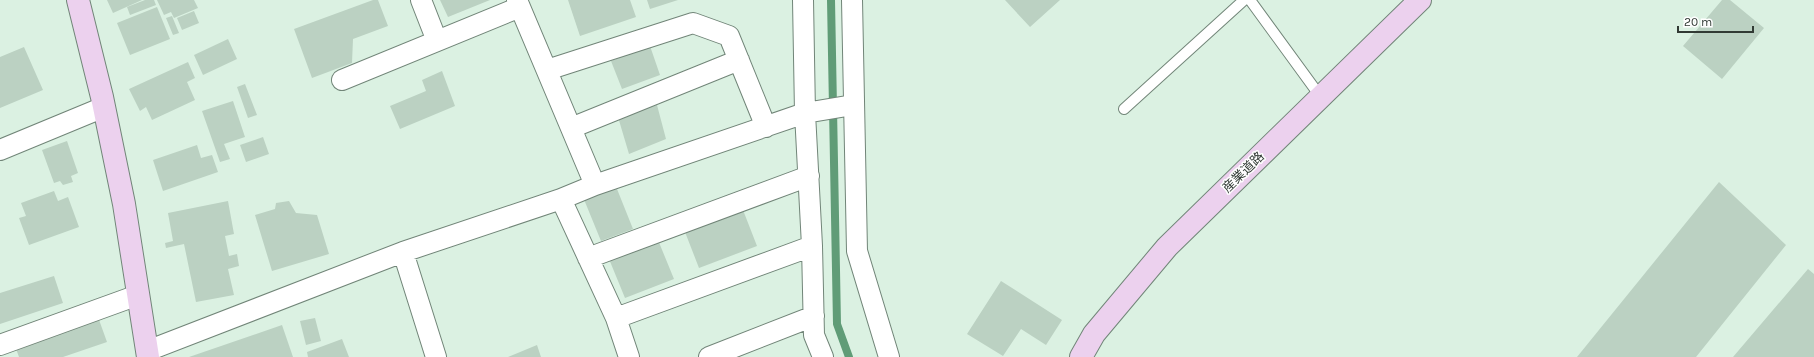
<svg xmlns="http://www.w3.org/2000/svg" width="1814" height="357" viewBox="0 0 1814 357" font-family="Karla,'Noto Sans JP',sans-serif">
<rect width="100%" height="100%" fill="#dbf1e2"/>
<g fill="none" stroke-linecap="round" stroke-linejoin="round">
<path stroke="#609c77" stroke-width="8" d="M 831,0 L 837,324 L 849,357"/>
</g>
<path fill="#bbd1c2" d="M 107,0 L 142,0 L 113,13 Z
M 145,0 L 154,0 L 156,5 L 130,15 L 127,7 Z
M 157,0 L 194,0 L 198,8 L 174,18 L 171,12 L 164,15 Z
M 373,0 L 378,0 L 388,26 L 353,39 L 352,63 L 312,78 L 294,29 Z
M 440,0 L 490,0 L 448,17 Z
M 568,0 L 630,0 L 636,17 L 580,36 Z
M 647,0 L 678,0 L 650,9 Z
M 1005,0 L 1060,0 L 1030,27 Z
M 1722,0 L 1730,0 L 1764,28 L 1722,79 L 1683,46 Z
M 157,7 L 170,39 L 130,55 L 117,23 Z
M 194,11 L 199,23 L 182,30 L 177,18 Z
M 172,16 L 179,33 L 173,35 L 166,18 Z
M 228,39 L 237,59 L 203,75 L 194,55 Z
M 650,46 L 660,75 L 622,89 L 611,61 Z
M 24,47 L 43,90 L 0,108 L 0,57 Z
M 188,62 L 195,78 L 187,82 L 195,100 L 152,120 L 146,107 L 140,111 L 129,89 Z
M 442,71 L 455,106 L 400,129 L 390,106 L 426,91 L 422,80 Z
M 245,84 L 257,115 L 248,118 L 237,87 Z
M 233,101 L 245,137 L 224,144 L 230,159 L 220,162 L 202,111 Z
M 657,105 L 666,139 L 629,154 L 618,117 Z
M 263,137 L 269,154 L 246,162 L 240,145 Z
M 67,141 L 78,173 L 71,176 L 73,182 L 63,185 L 60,181 L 54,183 L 42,150 Z
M 197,145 L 201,158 L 212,155 L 218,172 L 163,191 L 153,160 Z
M 1719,182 L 1786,245 L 1696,357 L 1577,357 Z
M 615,184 L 633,229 L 601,241 L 583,197 Z
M 54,191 L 58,201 L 68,197 L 79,227 L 29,245 L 19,218 L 26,216 L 21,203 Z
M 228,201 L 234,234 L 225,236 L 229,256 L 237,254 L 239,266 L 228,269 L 234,295 L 196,302 L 184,244 L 166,248 L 165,243 L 173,241 L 168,213 Z
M 289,201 L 296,213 L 317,215 L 329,254 L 272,271 L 255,215 L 275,209 L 276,203 Z
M 743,210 L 757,246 L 699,268 L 685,232 Z
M 658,240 L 674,279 L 625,298 L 609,259 Z
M 1808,269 L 1814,274 L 1814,357 L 1733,357 Z
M 54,276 L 63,303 L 0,324 L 0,293 Z
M 1001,281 L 1062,320 L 1046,345 L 1021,329 L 1003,356 L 967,334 Z
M 98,317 L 107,342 L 63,357 L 19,357 L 15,346 Z
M 315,318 L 321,341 L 306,345 L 300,321 Z
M 282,325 L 293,357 L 189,357 Z
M 342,339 L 349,357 L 308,357 L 307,352 Z
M 537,345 L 541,357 L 508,357 Z"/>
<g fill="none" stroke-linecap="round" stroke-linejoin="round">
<g stroke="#718578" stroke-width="12">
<path id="lane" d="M 1250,0 L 1320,96
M 1124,109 L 1244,0"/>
</g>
<g stroke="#718578" stroke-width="22">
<path id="street" d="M 421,0 L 437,41
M 517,0 L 595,185
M 803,0 L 805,113 L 812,246 L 814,335 L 823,357
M 852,0 L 857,251 L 889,357
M 547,70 L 693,23 L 729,36 L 766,127
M 342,80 L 520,7
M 571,128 L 739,60
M 0,150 L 104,107
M 561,199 L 616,318 L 629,357
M 403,252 L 436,357
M 588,258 L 809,176
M 616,318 L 812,246
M 0,345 L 138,295
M 147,351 L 403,252 L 561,199 L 595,185 L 805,113 L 853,105
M 709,357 L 814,316"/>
</g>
<g stroke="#718578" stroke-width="24">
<path id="secondary" d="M 78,0 L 102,97 L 124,204 L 148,357
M 1081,357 L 1094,334 L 1167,247 L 1420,0"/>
</g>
<use href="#lane" stroke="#fff" stroke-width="10"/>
<use href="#street" stroke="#fff" stroke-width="20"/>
<use href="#secondary" stroke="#ecd1ee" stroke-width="22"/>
</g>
<g text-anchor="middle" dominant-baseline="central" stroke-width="3" stroke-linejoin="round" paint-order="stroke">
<g font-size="13" fill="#313a34" stroke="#fff">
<text transform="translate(1243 172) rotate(-44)">産業道路</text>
</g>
</g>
<path d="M1678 26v6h75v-6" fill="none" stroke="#313a34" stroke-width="2"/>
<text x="1684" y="26" font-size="12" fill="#313a34" stroke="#ffffff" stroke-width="3" paint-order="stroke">20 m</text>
</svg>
